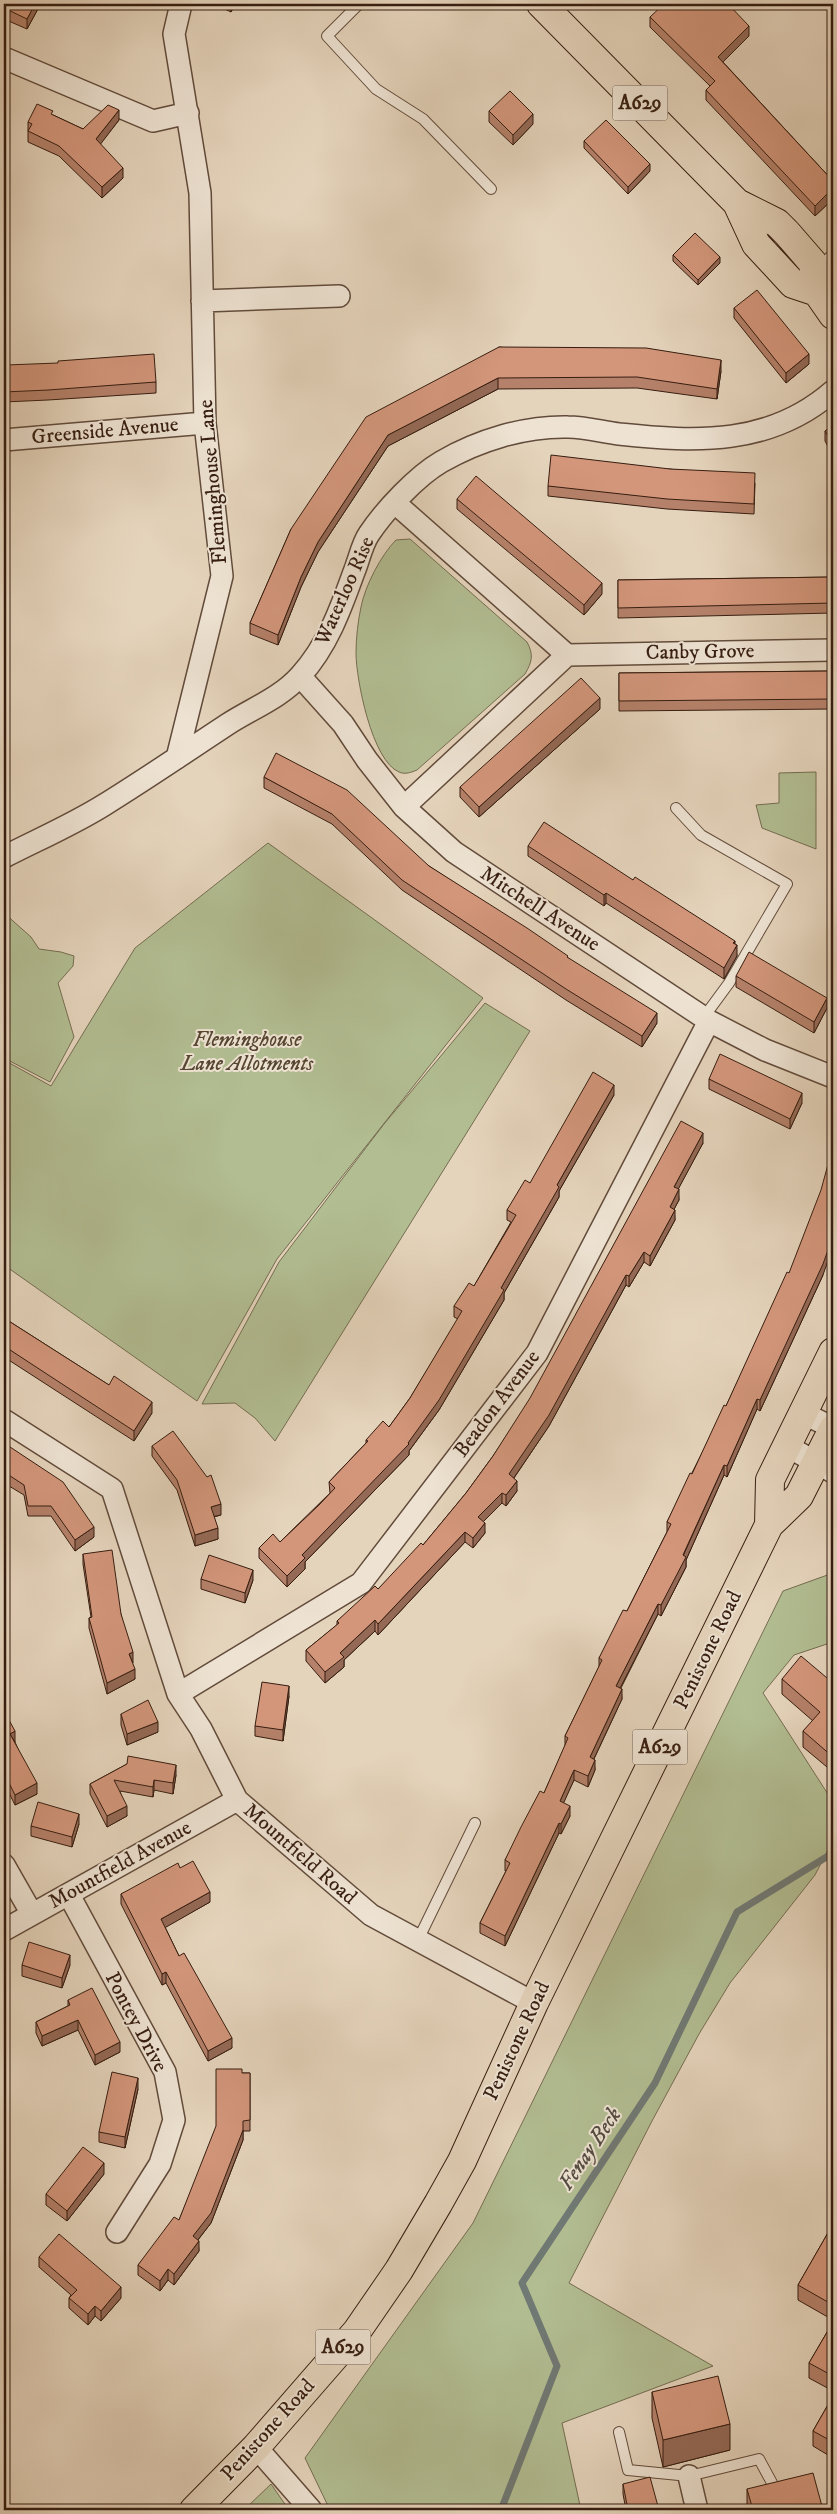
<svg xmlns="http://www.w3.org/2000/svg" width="837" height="2514" viewBox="0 0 837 2514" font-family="'IM FELL DW Pica',serif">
<rect width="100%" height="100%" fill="#e5d4bc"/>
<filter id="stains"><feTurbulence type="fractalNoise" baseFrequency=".004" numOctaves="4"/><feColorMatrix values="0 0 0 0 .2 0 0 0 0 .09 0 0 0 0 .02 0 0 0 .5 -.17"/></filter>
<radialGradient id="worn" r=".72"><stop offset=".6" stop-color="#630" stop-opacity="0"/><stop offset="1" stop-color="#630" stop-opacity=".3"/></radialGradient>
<path fill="#b2bd92" stroke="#746d51" d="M 410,539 L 527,642 C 534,655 532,662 525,674 L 417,770 C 412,772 405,775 399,772 C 372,761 356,679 356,653 C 356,638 358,621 361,607 C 365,586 381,555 396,540 Z
M 816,772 L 816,849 L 762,828 L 756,805 L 779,803 L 779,773 Z
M 268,843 L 483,998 L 277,1259 L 197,1401 L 4,1265 L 4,1060 L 51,1086 L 135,948 Z
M 4,913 L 31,937 L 39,949 L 61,952 L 74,956 L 73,966 L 58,983 L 74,1037 L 50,1082 L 4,1058 Z
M 485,1003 L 530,1031 L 275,1441 L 255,1418 L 235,1403 L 202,1404 L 279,1262 L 384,1124 Z
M 833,1573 L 833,1638 L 830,1643 L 794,1655 L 763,1693 L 833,1802 L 833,1840 L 815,1875 L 730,1983 L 699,2034 L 652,2121 L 569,2283 L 713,2366 L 562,2423 L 581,2510 L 330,2510 L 305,2458 L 473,2223 L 783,1591 Z
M 271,2484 L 289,2510 L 244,2510 Z"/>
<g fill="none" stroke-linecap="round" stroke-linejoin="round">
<path stroke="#707974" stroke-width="7" d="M 501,2510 L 557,2366 L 522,2283 L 655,2083 L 737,1912 L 833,1853"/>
<g stroke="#624b3b" stroke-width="12">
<path id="lane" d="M 359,4 L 327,36 L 376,89 L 423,119 L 491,189
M 818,269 L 833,254
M 676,808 L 701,835 L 787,884 L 729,983 L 704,1017
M 418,1940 L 475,1823
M 619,2432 L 628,2470 L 689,2476 L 759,2459 L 778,2494"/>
</g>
<g stroke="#624b3b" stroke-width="24">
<path id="street" d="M 4,58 L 153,121 L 188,113
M 202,301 L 339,296
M 4,440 L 205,423
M 395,503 L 567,655
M 300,676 L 343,724 L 367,760 L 404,807 L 454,852 L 709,1021 L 765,1050 L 833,1077
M 177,758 L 222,576 L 205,423 L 200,193 L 174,34 L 181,4
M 404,807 L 567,655 L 833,650
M 4,857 C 37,840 72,825 104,805 C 146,779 187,751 228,724 C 253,708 280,698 300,676 C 327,647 341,608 354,572 C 359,560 362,544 369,534 C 385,510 417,476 441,462 C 479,440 525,426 568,427 C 585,427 603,432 619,434 C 697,442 770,446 833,391
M 803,1413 L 833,1428
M 4,1420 L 112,1489 L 178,1694 L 201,1729 L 237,1800 L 371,1915 L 534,2003
M 787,1446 L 833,1472
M 178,1694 L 361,1583 L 537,1353 L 709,1021
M 4,1865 L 32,1914
M 69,1895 L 165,2072 L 174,2120 L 160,2164 L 117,2232
M 4,1930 L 237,1800
M 256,2447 L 311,2510
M 689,2476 L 697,2510"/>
</g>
<g stroke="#361d10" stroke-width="30">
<path id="highway" d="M 541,4 L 737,203 L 756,244 L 793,284 L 817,292
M 737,203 L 777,223 L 787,233 L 813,263 L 817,292 L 833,315
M 769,1525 L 770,1480 L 833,1352
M 194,2510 L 256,2447 L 357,2331 L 399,2270 L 438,2204 L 462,2161 L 534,2003 L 769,1525 L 799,1496 L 833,1429"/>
</g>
<use href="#lane" stroke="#eee3d3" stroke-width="10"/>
<use href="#street" stroke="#eee3d3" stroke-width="21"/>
<use href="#highway" stroke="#e5d4bc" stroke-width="28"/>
</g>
<path fill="#b5816a" stroke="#361d10" d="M 4,4 L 39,4 L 39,7 L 27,29 L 4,19 Z
M 214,4 L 235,4 L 231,12 Z
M 684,7 L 749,36 L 723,62 L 833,181 L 833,199 L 815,216 L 706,100 L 706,90 L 710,86 L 650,27 L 650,17 Z
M 489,111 L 533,124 L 513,145 L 489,122 Z
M 53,115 L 83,129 L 119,120 L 100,144 L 123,178 L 102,198 L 59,156 L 28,142 L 28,122 Z
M 584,141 L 650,171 L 628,194 L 584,148 Z
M 673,255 L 720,263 L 698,285 L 673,261 Z
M 734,308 L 809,364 L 786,383 L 734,318 Z
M 499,347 L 721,371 L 717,399 L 637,388 L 498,389 L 388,446 L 318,552 L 301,587 L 278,645 L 250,634 L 250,623 L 291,529 Z
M 4,369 L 156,382 L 156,393 L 48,400 L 4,402 Z
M 833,426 L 833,456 L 825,441 L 825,431 Z
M 670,469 L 755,483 L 754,514 L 667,509 L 548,496 L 548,486 Z
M 457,499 L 602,594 L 584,615 L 457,509 Z
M 833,577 L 833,613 L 618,618 L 618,580 Z
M 833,671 L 833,709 L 619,711 L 619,673 Z
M 600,709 L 479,817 L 460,797 L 460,787 Z
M 264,777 L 429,866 L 568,958 L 657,1023 L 642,1047 L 566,1000 L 402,890 L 332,824 L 264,788 Z
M 528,846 L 633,880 L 735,944 L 737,956 L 724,979 L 606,903 L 604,906 L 528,856 Z
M 736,976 L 827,1008 L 814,1033 L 736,987 Z
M 709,1079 L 802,1103 L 790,1129 L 709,1089 Z
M 614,1095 L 559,1191 L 559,1197 L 504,1293 L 504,1300 L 439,1410 L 409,1451 L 409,1455 L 305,1562 L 305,1569 L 287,1587 L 259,1558 L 259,1548 L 280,1542 L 330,1493 L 329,1482 L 366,1443 L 366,1440 L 389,1427 L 410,1398 L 458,1319 L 454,1317 L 454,1306 L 474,1286 L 511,1222 L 507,1220 L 507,1210 L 530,1183 Z
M 703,1143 L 678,1189 L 679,1200 L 674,1209 L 675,1220 L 650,1266 L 644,1262 L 629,1287 L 626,1285 L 549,1426 L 514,1478 L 517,1491 L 506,1506 L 502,1503 L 483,1522 L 485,1533 L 473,1548 L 465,1542 L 378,1635 L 375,1631 L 344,1660 L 344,1667 L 325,1683 L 306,1661 L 306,1650 L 337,1625 L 337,1621 L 378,1589 L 423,1545 L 466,1493 L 493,1456 Z
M 789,1273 L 823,1275 L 760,1411 L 757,1409 L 727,1477 L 724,1475 L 686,1560 L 686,1567 L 661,1616 L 658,1614 L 621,1688 L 622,1699 L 594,1759 L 595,1770 L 588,1787 L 574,1780 L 563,1803 L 570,1816 L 561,1834 L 559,1833 L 505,1946 L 480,1933 L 480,1923 L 506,1871 L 505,1871 L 505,1860 L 544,1793 L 565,1746 L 565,1736 L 599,1667 L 599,1658 L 627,1611 L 667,1532 L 667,1522 L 726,1406 Z
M 4,1318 L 109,1385 L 152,1413 L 134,1441 L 4,1357 Z
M 4,1443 L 94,1537 L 75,1551 L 51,1516 L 28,1516 L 24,1495 L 4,1483 Z
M 152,1446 L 221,1515 L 214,1517 L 218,1539 L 195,1546 L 177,1490 L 152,1456 Z
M 83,1554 L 121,1614 L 135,1679 L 107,1694 L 89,1628 L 89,1618 L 91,1617 L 83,1564 Z
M 201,1579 L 253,1580 L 245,1603 L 201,1589 Z
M 782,1679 L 833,1683 L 833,1772 L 803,1747 L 803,1731 L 813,1721 L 782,1694 Z
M 289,1696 L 283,1741 L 255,1736 L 255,1726 Z
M 4,1702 L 7,1717 L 15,1742 L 37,1794 L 15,1805 L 4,1783 Z
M 121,1714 L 158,1732 L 127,1745 L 121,1725 Z
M 127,1764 L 176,1775 L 173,1794 L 154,1790 L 153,1797 L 120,1791 L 127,1816 L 107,1827 L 90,1794 L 90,1784 Z
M 79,1824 L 72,1847 L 31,1836 L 31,1826 Z
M 180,1868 L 210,1902 L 165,1927 L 179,1956 L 232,2048 L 208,2061 L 166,1983 L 162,1985 L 121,1904 L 121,1894 Z
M 22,1965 L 70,1965 L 62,1988 L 22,1976 Z
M 68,2000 L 120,2052 L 95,2065 L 78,2030 L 42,2046 L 36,2033 L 36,2022 L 68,2006 Z
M 242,2073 L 250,2073 L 250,2131 L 243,2131 L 243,2140 L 211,2223 L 198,2240 L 199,2251 L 174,2285 L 168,2280 L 160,2291 L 138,2275 L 138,2265 L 179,2220 Z
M 138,2089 L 125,2148 L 99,2142 L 99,2132 Z
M 104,2174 L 67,2221 L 46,2205 L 46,2194 Z
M 833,2224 L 833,2320 L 798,2300 L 798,2285 Z
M 39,2257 L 121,2298 L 101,2321 L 95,2316 L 88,2325 L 69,2308 L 69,2298 L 71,2295 L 39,2267 Z
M 833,2322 L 833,2391 L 809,2378 L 809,2363 Z
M 652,2392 L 730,2450 L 663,2467 L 652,2418 Z
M 833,2396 L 833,2458 L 813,2446 L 813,2431 Z
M 623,2484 L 659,2510 L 626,2510 L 623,2494 Z
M 747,2489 L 823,2510 L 747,2510 Z"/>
<path fill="#946956" stroke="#361d10" d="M 35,4 L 39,4 L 39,7 L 27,29 L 27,19 Z
M 231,4 L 235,4 L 231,12 Z
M 749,26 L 749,36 L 718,67 L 718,57 Z
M 119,110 L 119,120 L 96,150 L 96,139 Z
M 533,114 L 533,124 L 513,145 L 513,135 Z
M 650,164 L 650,171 L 628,194 L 628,187 Z
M 123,168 L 123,178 L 102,198 L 102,187 Z
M 833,188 L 833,199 L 815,216 L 815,206 Z
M 720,257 L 720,263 L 698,285 L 698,280 Z
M 809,354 L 809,364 L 786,383 L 786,373 Z
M 721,360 L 721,371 L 717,399 L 717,389 Z
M 498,378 L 498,389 L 388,446 L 318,552 L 301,587 L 278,645 L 278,635 L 301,577 L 318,542 L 388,435 Z
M 602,583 L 602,594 L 584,615 L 584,605 Z
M 600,698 L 600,709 L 479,817 L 479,807 Z
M 606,893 L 606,903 L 604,906 L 604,895 Z
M 735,941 L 735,949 L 737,945 L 737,956 L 724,979 L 724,968 Z
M 827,998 L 827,1008 L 814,1033 L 814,1022 Z
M 657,1013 L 657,1023 L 642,1047 L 642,1036 Z
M 614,1085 L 614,1095 L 559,1191 L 559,1197 L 504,1293 L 504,1300 L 439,1410 L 409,1451 L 409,1455 L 305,1562 L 305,1569 L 287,1587 L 287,1576 L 302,1555 L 408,1443 L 501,1288 L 557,1185 Z
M 802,1093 L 802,1103 L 790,1129 L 790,1119 Z
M 703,1133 L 703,1143 L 674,1197 L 674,1187 Z
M 679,1189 L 679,1200 L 670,1217 L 670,1207 Z
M 675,1210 L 675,1220 L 650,1266 L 650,1256 Z
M 833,1236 L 833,1246 L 823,1275 L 760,1411 L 760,1400 Z
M 644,1252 L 644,1262 L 629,1287 L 629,1276 Z
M 626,1275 L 626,1285 L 549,1426 L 509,1485 L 509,1474 Z
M 757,1399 L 757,1409 L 727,1477 L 727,1466 Z
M 152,1402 L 152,1413 L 134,1441 L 134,1431 Z
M 724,1465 L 724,1475 L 686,1560 L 686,1567 L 661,1616 L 661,1605 Z
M 517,1481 L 517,1491 L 506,1506 L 506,1495 Z
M 502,1493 L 502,1503 L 478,1527 L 478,1517 Z
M 221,1504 L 221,1515 L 211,1517 L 211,1507 Z
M 485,1523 L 485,1533 L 473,1548 L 473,1538 Z
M 94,1527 L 94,1537 L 75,1551 L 75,1540 Z
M 218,1528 L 218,1539 L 195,1546 L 195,1535 Z
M 465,1532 L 465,1542 L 378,1635 L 378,1624 Z
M 253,1570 L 253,1580 L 245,1603 L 245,1593 Z
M 658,1604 L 658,1614 L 616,1696 L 616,1686 Z
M 375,1620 L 375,1631 L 344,1660 L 344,1667 L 325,1683 L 325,1672 L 340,1653 Z
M 133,1652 L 133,1663 L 129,1654 Z
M 135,1669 L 135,1679 L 107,1694 L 107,1683 Z
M 289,1686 L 289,1696 L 283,1741 L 283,1730 Z
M 622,1689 L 622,1699 L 590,1767 L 590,1757 Z
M 7,1708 L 7,1719 L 4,1710 Z
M 158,1722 L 158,1732 L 127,1745 L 127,1734 Z
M 15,1731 L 15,1742 L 10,1734 Z
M 595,1760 L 595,1770 L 588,1787 L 588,1776 Z
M 176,1765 L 176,1775 L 173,1794 L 173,1783 Z
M 574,1770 L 574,1780 L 560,1811 L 560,1801 Z
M 154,1780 L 154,1790 L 153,1797 L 153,1787 Z
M 37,1783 L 37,1794 L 15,1805 L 15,1795 Z
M 127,1806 L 127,1816 L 107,1827 L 107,1816 Z
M 570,1806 L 570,1816 L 561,1834 L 561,1824 Z
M 79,1814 L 79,1824 L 72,1847 L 72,1837 Z
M 559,1823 L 559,1833 L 505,1946 L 505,1936 Z
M 210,1892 L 210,1902 L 161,1930 L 161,1919 Z
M 70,1955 L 70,1965 L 62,1988 L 62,1978 Z
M 166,1972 L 166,1983 L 162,1985 L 162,1974 Z
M 78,2020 L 78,2030 L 42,2046 L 42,2036 Z
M 232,2038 L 232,2048 L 208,2061 L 208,2051 Z
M 120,2042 L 120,2052 L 95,2065 L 95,2055 Z
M 138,2078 L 138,2089 L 125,2148 L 125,2137 Z
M 243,2130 L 243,2140 L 211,2223 L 193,2246 L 193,2236 Z
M 104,2163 L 104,2174 L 67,2221 L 67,2211 Z
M 199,2241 L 199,2251 L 174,2285 L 174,2274 Z
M 168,2269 L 168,2280 L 160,2291 L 160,2281 Z
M 121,2287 L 121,2298 L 101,2321 L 101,2311 Z
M 95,2306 L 95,2316 L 88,2325 L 88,2314 Z
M 730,2424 L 730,2450 L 663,2467 L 663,2440 Z"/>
<path fill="#d3967b" stroke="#361d10" d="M 4,4 L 35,4 L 27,19 L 4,8 Z
M 664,4 L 681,4 L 684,7 L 687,4 L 728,4 L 749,26 L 718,57 L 833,181 L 833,188 L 815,206 L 706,90 L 715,81 L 650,17 Z
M 510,91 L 533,114 L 513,135 L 489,111 Z
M 37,104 L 53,111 L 51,114 L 83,129 L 108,105 L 119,110 L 96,139 L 123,168 L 102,187 L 59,146 L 28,131 L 32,124 L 28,122 Z
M 606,120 L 650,164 L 628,187 L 584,141 Z
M 695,233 L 720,257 L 698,280 L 673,255 Z
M 757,290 L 809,354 L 786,373 L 734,308 Z
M 499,347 L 646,348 L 721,360 L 717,389 L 637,377 L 498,378 L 388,435 L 318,542 L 301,577 L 278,635 L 250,623 L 291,529 L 366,417 Z
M 154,354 L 156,382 L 48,390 L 4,392 L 4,369 L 6,369 L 6,365 L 58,363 L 58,361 Z
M 833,426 L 833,445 L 825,431 Z
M 551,455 L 670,469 L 755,473 L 754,504 L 667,499 L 548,486 Z
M 476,476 L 602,583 L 584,605 L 457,499 Z
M 833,577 L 833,603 L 618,608 L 618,580 Z
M 833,671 L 833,699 L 619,701 L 619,673 Z
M 581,678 L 600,698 L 479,807 L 460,787 Z
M 276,753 L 347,790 L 429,866 L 527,928 L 568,956 L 567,957 L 657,1013 L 642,1036 L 566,989 L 402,880 L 332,814 L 264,777 Z
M 544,822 L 633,880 L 635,877 L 735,941 L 733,943 L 737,945 L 724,968 L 606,893 L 604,895 L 528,846 Z
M 749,952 L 827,998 L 814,1022 L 736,976 Z
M 720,1054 L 802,1093 L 790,1119 L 709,1079 Z
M 593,1072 L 614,1085 L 557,1185 L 559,1187 L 501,1288 L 504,1290 L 439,1400 L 408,1443 L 409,1444 L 302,1555 L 305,1558 L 287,1576 L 259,1548 L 273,1534 L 280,1542 L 319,1505 L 335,1488 L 329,1482 L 368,1441 L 366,1440 L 383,1421 L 389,1427 L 410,1398 L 462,1311 L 454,1306 L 469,1283 L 474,1286 L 516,1215 L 507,1210 L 525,1180 L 530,1183 Z
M 681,1121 L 703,1133 L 674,1187 L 679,1189 L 670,1207 L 675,1210 L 650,1256 L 644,1252 L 629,1276 L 626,1275 L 549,1415 L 509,1474 L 517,1481 L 506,1495 L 502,1493 L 478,1517 L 485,1523 L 473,1538 L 465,1532 L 378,1624 L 375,1620 L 340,1653 L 344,1657 L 325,1672 L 306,1650 L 339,1623 L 337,1621 L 375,1586 L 378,1589 L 421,1543 L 423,1545 L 466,1493 L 493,1456 L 530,1398 Z
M 833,1146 L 833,1236 L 823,1264 L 760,1400 L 757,1399 L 727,1466 L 724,1465 L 683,1555 L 686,1557 L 661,1605 L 658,1604 L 616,1686 L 622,1689 L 590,1757 L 595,1760 L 588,1776 L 574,1770 L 560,1801 L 570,1806 L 561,1824 L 559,1823 L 505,1936 L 480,1923 L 510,1863 L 505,1860 L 521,1827 L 540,1791 L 544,1793 L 568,1738 L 565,1736 L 602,1660 L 599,1658 L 623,1610 L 627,1611 L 671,1524 L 667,1522 L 690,1473 L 692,1474 L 724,1405 L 726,1406 L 787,1272 L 789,1273 L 821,1190 Z
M 4,1318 L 109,1385 L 114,1376 L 152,1402 L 134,1431 L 4,1346 Z
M 173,1431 L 207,1477 L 211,1475 L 221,1504 L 211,1507 L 218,1528 L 195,1535 L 177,1480 L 152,1446 Z
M 4,1443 L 63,1482 L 94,1527 L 75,1540 L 51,1506 L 28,1506 L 24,1485 L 4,1472 Z
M 112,1550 L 121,1614 L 133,1652 L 129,1654 L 135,1669 L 107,1683 L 89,1618 L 92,1617 L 83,1554 Z
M 209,1555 L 253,1570 L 245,1593 L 201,1579 Z
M 801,1656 L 833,1683 L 833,1757 L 803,1731 L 820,1712 L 782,1679 Z
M 262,1682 L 289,1686 L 283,1730 L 255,1726 Z
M 148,1700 L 158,1722 L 127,1734 L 121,1714 Z
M 4,1702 L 7,1708 L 4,1710 Z
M 4,1711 L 15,1731 L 10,1734 L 37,1783 L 15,1795 L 4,1773 Z
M 128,1756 L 176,1765 L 173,1783 L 154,1780 L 153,1787 L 114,1780 L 127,1806 L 107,1816 L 90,1784 L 127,1764 Z
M 38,1802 L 79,1814 L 72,1837 L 31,1826 Z
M 193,1861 L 210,1892 L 161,1919 L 179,1956 L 184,1953 L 232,2038 L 208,2051 L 166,1972 L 162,1974 L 121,1894 L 178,1863 L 180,1868 Z
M 29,1942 L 70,1955 L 62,1978 L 22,1965 Z
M 92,1988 L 120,2042 L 95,2055 L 78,2020 L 42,2036 L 36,2022 L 70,2005 L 68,2000 Z
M 216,2069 L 242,2069 L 242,2073 L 250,2073 L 250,2120 L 243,2121 L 243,2130 L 211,2213 L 193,2236 L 199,2241 L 174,2274 L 168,2269 L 160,2281 L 138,2265 L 174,2217 L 179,2220 L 216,2126 Z
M 112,2072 L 138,2078 L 125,2137 L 99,2132 Z
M 83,2147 L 104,2163 L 67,2211 L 46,2194 Z
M 833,2224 L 833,2305 L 798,2285 Z
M 59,2234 L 121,2287 L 101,2311 L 95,2306 L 88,2314 L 69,2298 L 77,2290 L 39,2257 Z
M 833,2322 L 833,2376 L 809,2363 Z
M 718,2376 L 730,2424 L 663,2440 L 652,2392 Z
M 833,2396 L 833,2442 L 813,2431 Z
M 813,2473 L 823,2510 L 753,2510 L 747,2489 Z
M 650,2477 L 659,2510 L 628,2510 L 623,2484 Z"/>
<g text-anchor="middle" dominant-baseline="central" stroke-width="4" stroke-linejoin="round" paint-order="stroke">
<g fill="#eee3d3" stroke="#6d584a" stroke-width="1">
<rect x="612.5" y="85.5" width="55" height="35" rx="4"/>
<rect x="632.5" y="1729.5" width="55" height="35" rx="4"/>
<rect x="315.5" y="2329.5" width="55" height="35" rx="4"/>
</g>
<g font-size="20" font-weight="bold" fill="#361d10">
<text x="640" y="103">A629</text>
<text x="660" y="1747">A629</text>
<text x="343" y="2347">A629</text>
</g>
<g font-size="21" fill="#361d10" stroke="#eee3d3">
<text transform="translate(105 431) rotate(-5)">Greenside Avenue</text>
<text transform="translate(213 482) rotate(-95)">Fleminghouse Lane</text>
<text transform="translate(345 591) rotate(-66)">Waterloo Rise</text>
<text transform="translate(700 652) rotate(-1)">Canby Grove</text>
<text transform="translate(540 909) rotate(33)">Mitchell Avenue</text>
<text transform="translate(497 1404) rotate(-53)">Beadon Avenue</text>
<text transform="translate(708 1650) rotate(-64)">Penistone Road</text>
<text transform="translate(300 1854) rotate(41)">Mountfield Road</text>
<text transform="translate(120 1865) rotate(-29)">Mountfield Avenue</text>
<text transform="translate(136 2022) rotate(62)">Pontey Drive</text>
<text transform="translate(517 2041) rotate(-65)">Penistone Road</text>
<text transform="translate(268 2430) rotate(-48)">Penistone Road</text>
</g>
<g font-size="21" font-style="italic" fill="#554530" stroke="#eee3d3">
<text x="247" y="1040">Fleminghouse<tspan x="247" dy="24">Lane Allotments</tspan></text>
</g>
<g font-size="22" font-style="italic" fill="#534b42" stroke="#eee3d3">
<text transform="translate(590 2149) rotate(-56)">Fenay Beck</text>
</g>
</g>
<rect width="837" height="2514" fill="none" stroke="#e5d4bc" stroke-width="20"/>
<rect x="5" y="5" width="827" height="2504" fill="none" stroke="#361d10" stroke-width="2.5"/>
<rect x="10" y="10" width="817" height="2494" fill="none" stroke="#361d10"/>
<rect width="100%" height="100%" filter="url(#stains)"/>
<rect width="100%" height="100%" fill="url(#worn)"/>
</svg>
